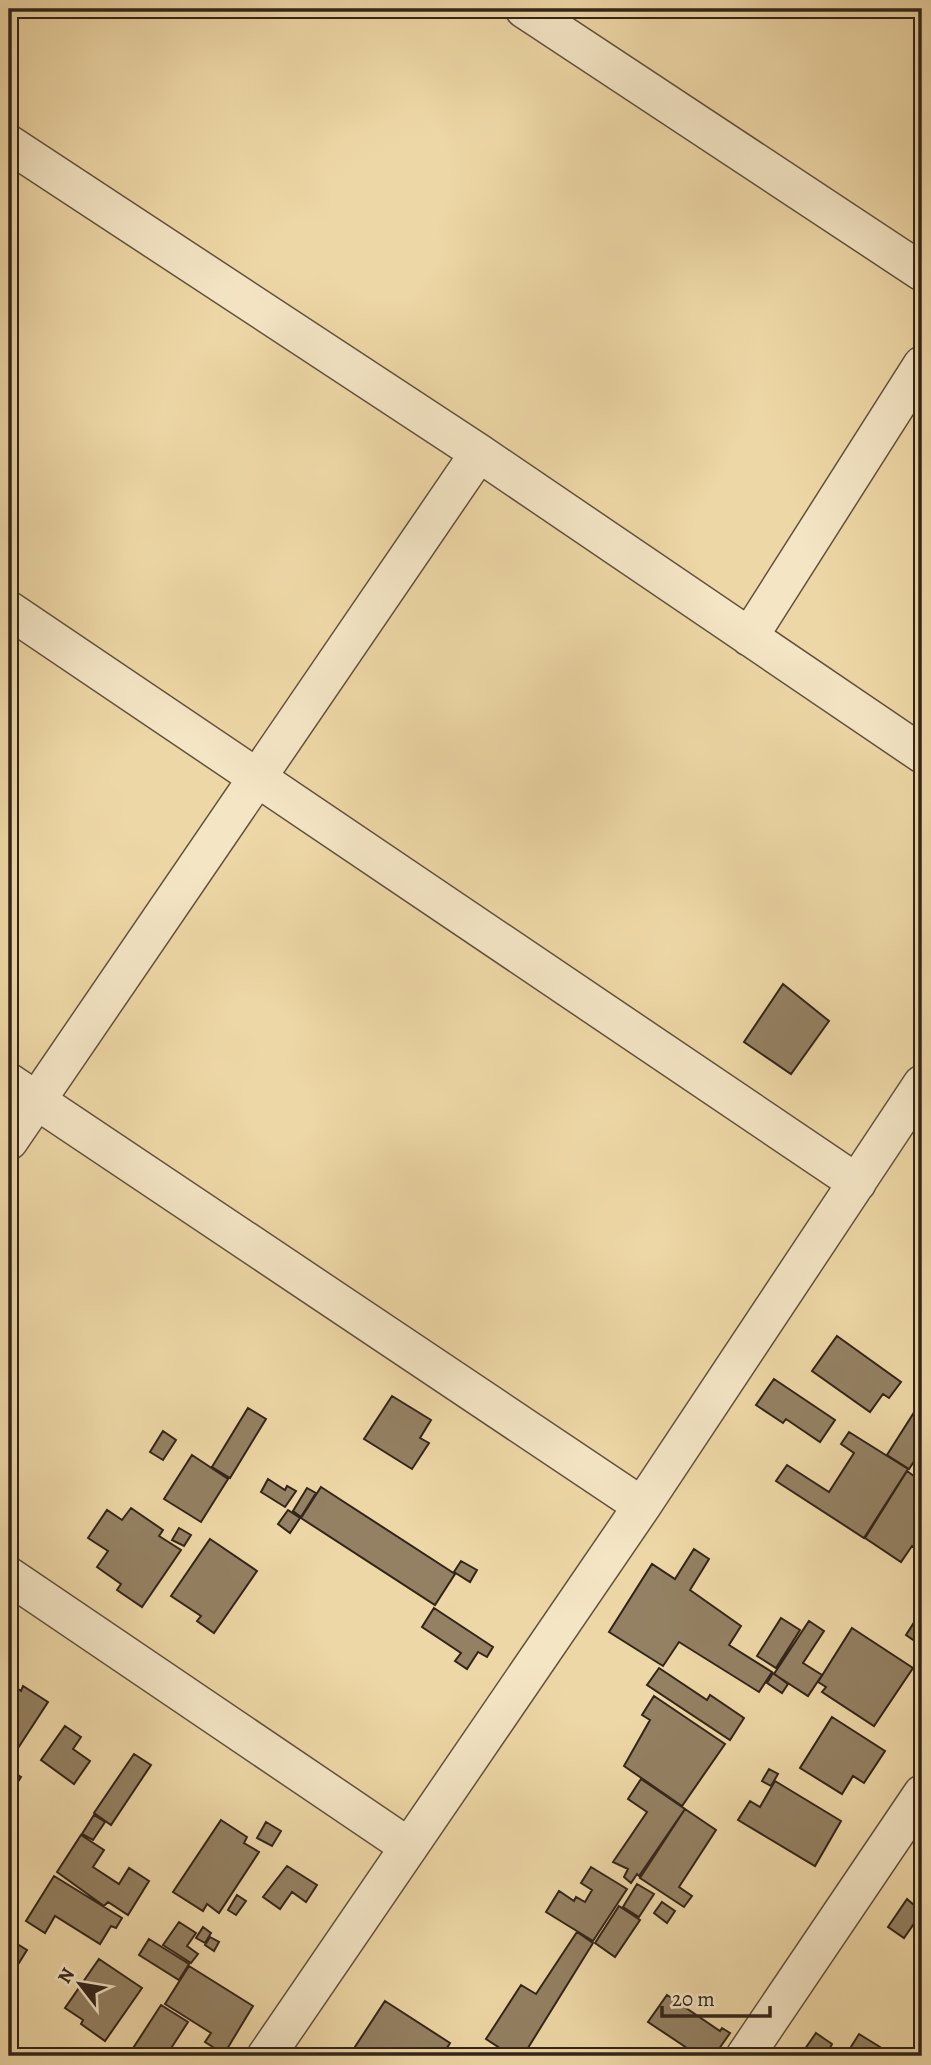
<svg xmlns="http://www.w3.org/2000/svg" width="931" height="2065" viewBox="0 0 931 2065" font-family="Alegreya,serif">
<rect width="100%" height="100%" fill="#eed7a6"/>
<filter id="stains"><feTurbulence type="fractalNoise" baseFrequency=".00286" numOctaves="4"/><feColorMatrix values="0 0 0 0 .2 0 0 0 0 .09 0 0 0 0 .02 0 0 0 .5 -.17"/></filter>
<radialGradient id="worn" r=".72"><stop offset=".6" stop-color="#630" stop-opacity="0"/><stop offset="1" stop-color="#630" stop-opacity=".3"/></radialGradient>
<path fill="#948163" stroke="#33241a" stroke-width="2" d="M 783,984 L 829,1021 L 791,1074 L 744,1042 Z
M 837,1336 L 901,1382 L 889,1398 L 883,1394 L 870,1412 L 812,1371 Z
M 774,1379 L 835,1420 L 820,1442 L 786,1419 L 783,1423 L 756,1405 Z
M 392,1396 L 431,1420 L 420,1438 L 429,1443 L 412,1469 L 364,1439 Z
M 920,1403 L 922,1449 L 909,1469 L 887,1455 Z
M 248,1408 L 266,1419 L 230,1478 L 212,1467 Z
M 163,1431 L 176,1440 L 163,1460 L 150,1452 Z
M 849,1432 L 908,1469 L 864,1538 L 776,1481 L 787,1465 L 829,1492 L 854,1453 L 841,1444 Z
M 192,1455 L 228,1479 L 201,1522 L 164,1499 Z
M 907,1471 L 922,1482 L 922,1552 L 912,1546 L 901,1562 L 865,1538 Z
M 268,1479 L 285,1490 L 287,1486 L 296,1491 L 285,1507 L 261,1492 Z
M 321,1487 L 455,1574 L 435,1605 L 301,1518 Z
M 307,1488 L 316,1493 L 301,1517 L 293,1511 Z
M 131,1508 L 163,1530 L 159,1536 L 181,1550 L 142,1607 L 117,1590 L 121,1584 L 97,1567 L 108,1551 L 88,1538 L 107,1510 L 122,1520 Z
M 288,1510 L 300,1518 L 290,1533 L 278,1524 Z
M 179,1528 L 191,1535 L 184,1546 L 172,1540 Z
M 210,1539 L 257,1571 L 214,1633 L 197,1621 L 201,1616 L 171,1596 Z
M 694,1549 L 709,1559 L 690,1590 L 741,1626 L 729,1645 L 772,1672 L 759,1692 L 679,1642 L 663,1666 L 609,1632 L 652,1564 L 675,1579 Z
M 461,1561 L 477,1570 L 470,1582 L 454,1572 Z
M 434,1608 L 493,1647 L 487,1657 L 478,1652 L 467,1669 L 455,1661 L 461,1653 L 422,1627 Z
M 922,1610 L 922,1646 L 906,1635 Z
M 781,1618 L 800,1630 L 776,1668 L 757,1656 Z
M 809,1621 L 824,1631 L 803,1663 L 822,1675 L 808,1696 L 774,1674 Z
M 852,1628 L 913,1668 L 874,1726 L 822,1692 L 826,1687 L 818,1682 Z
M 659,1668 L 707,1700 L 710,1695 L 744,1718 L 730,1740 L 647,1685 Z
M 773,1673 L 788,1684 L 782,1693 L 767,1683 Z
M 9,1683 L 21,1691 L 23,1686 L 48,1702 L 9,1762 Z
M 654,1696 L 725,1744 L 682,1806 L 624,1766 L 650,1720 L 642,1715 Z
M 832,1717 L 885,1751 L 864,1783 L 853,1776 L 842,1794 L 800,1768 Z
M 65,1726 L 81,1737 L 73,1749 L 90,1761 L 74,1784 L 41,1760 Z
M 134,1754 L 151,1765 L 111,1825 L 94,1813 Z
M 9,1769 L 21,1777 L 9,1796 Z
M 769,1769 L 778,1774 L 771,1786 L 762,1781 Z
M 641,1779 L 685,1809 L 639,1876 L 637,1874 L 631,1883 L 624,1877 L 628,1869 L 613,1862 L 647,1812 L 628,1799 Z
M 775,1781 L 841,1821 L 815,1866 L 738,1820 L 750,1801 L 760,1807 Z
M 685,1809 L 716,1830 L 679,1887 L 692,1896 L 684,1907 L 640,1878 Z
M 94,1815 L 105,1822 L 93,1840 L 82,1834 Z
M 221,1820 L 247,1837 L 244,1843 L 259,1852 L 219,1913 L 207,1904 L 203,1911 L 173,1892 Z
M 266,1822 L 281,1831 L 272,1846 L 257,1838 Z
M 81,1835 L 104,1850 L 93,1867 L 119,1884 L 129,1868 L 149,1881 L 128,1915 L 108,1902 L 104,1906 L 57,1872 Z
M 287,1866 L 317,1885 L 306,1902 L 292,1892 L 280,1909 L 263,1897 Z
M 591,1867 L 627,1889 L 593,1941 L 546,1912 L 559,1891 L 574,1901 L 576,1897 L 585,1902 L 592,1890 L 581,1883 Z
M 54,1876 L 122,1918 L 116,1928 L 111,1926 L 100,1944 L 55,1916 L 45,1933 L 26,1921 Z
M 637,1884 L 654,1894 L 639,1917 L 623,1907 Z
M 237,1895 L 246,1901 L 236,1915 L 228,1910 Z
M 907,1899 L 922,1912 L 904,1938 L 888,1927 Z
M 662,1902 L 675,1911 L 667,1923 L 654,1913 Z
M 619,1906 L 640,1920 L 615,1957 L 595,1943 Z
M 179,1922 L 196,1933 L 187,1946 L 198,1954 L 191,1963 L 163,1945 Z
M 203,1927 L 211,1933 L 205,1943 L 196,1938 Z
M 577,1932 L 593,1943 L 523,2056 L 512,2056 L 486,2039 L 521,1985 L 536,1994 Z
M 210,1937 L 219,1942 L 214,1951 L 205,1945 Z
M 9,1939 L 27,1950 L 9,1979 Z
M 149,1939 L 189,1964 L 179,1980 L 139,1955 Z
M 99,1959 L 142,1988 L 105,2041 L 81,2024 L 83,2020 L 65,2008 Z
M 189,1966 L 253,2006 L 224,2054 L 205,2042 L 211,2033 L 165,2004 Z
M 667,1995 L 720,2031 L 722,2028 L 730,2033 L 714,2056 L 699,2056 L 648,2022 Z
M 385,2001 L 450,2043 L 442,2056 L 349,2056 Z
M 161,2005 L 188,2022 L 166,2056 L 128,2056 Z
M 816,2033 L 832,2044 L 826,2056 L 800,2056 Z
M 859,2034 L 880,2047 L 874,2056 L 858,2056 L 849,2050 Z
M 922,2039 L 922,2056 L 911,2056 Z"/>
<g fill="none" stroke-linecap="round" stroke-linejoin="round">
<g stroke="#62513d" stroke-width="40">
<path id="minor" d="M 524,9 L 922,272
M 9,144 L 479,453 L 922,754
M 9,610 L 857,1183
M 749,637 L 922,365
M 9,1082 L 642,1506
M 9,1141 L 479,453
M 9,1576 L 409,1847
M 266,2056 L 642,1506 L 922,1084
M 745,2056 L 922,1794"/>
</g>
<use href="#minor" stroke="#f4e5c5" stroke-width="37"/>
</g>
<rect width="931" height="2065" fill="none" stroke="#eed7a6" stroke-width="35"/>
<rect x="10" y="10" width="910" height="2044" fill="none" stroke="#33241a" stroke-width="3.5"/>
<rect x="18" y="18" width="896" height="2030" fill="none" stroke="#33241a" stroke-width="2"/>
<g transform="translate(80 1984) rotate(301)" stroke="#f4e5c5" stroke-width="5" paint-order="stroke">
<path d="M0-5L12 26L0 18L-12 26Z" fill="#33241a"/>
<text y="-10" font-size="19" font-weight="bold" text-anchor="middle" fill="#33241a">N</text>
</g>
<path d="M662 2006v10h108v-10" fill="none" stroke="#33241a" stroke-width="3.5"/>
<text x="672" y="2006" font-size="21" fill="#33241a" stroke="#f4e5c5" stroke-width="5" paint-order="stroke">20 m</text>
<rect width="100%" height="100%" filter="url(#stains)"/>
<rect width="100%" height="100%" fill="url(#worn)"/>
</svg>
